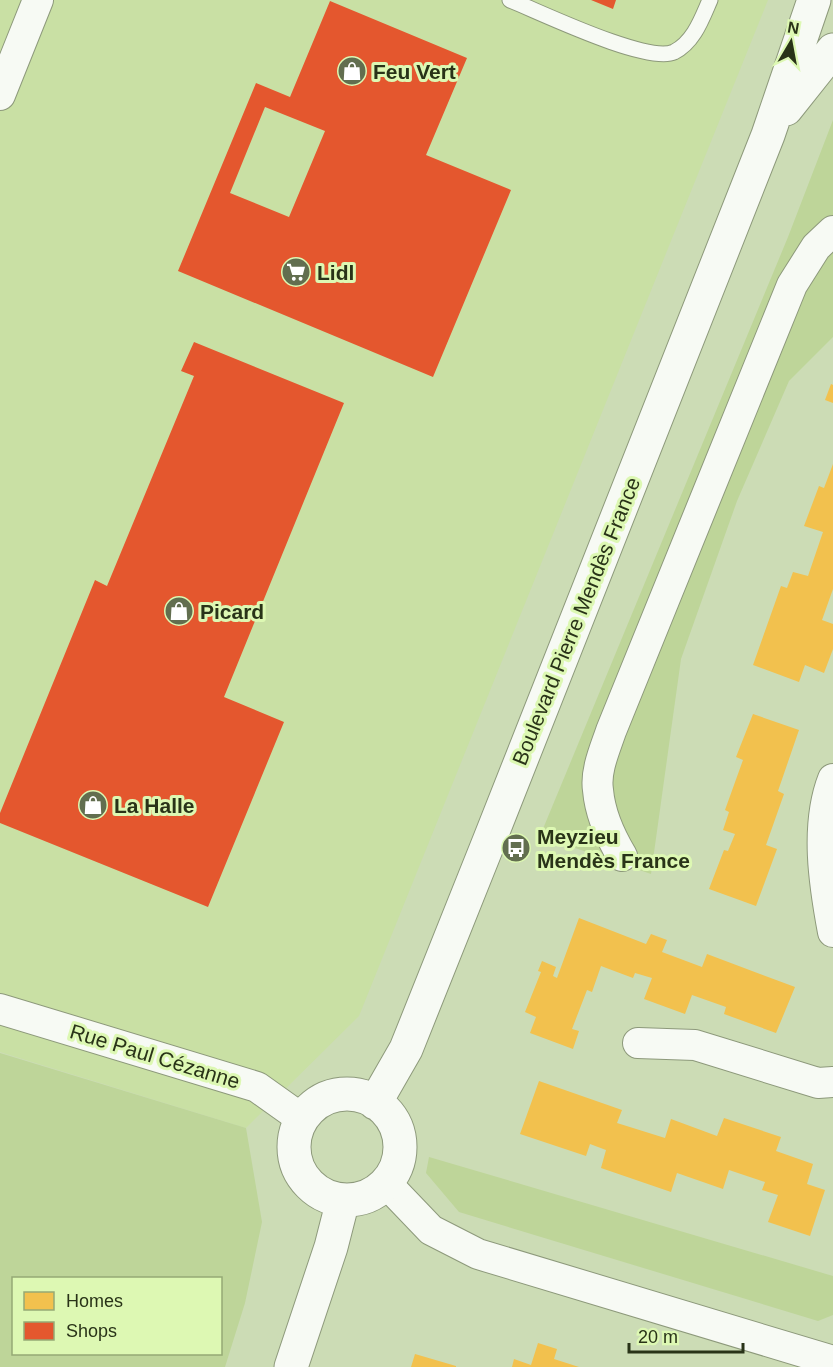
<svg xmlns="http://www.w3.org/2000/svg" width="833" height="1367" viewBox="0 0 833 1367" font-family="Helvetica,sans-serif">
<rect width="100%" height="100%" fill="#ccdcb5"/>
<path fill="#c9e0a4" d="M 0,0 L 768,0 L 359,1016 L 246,1128 L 0,1052 Z"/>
<path fill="#bed599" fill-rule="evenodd" d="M 833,120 L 833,337 L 789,381 L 737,501 L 681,659 L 651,874 L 540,836 L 788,237 Z
M 0,1053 L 246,1128 L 262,1222 L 245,1303 L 225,1367 L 0,1367 ZM 14,1278 L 220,1278 L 220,1354 L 14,1354 Z
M 429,1157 L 833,1276 L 833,1315 L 818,1321 L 459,1212 L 426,1173 Z"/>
<path fill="#f2c14e" d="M 831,384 L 833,385 L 833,403 L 825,400 Z
M 833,464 L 833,589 L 822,620 L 833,624 L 833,649 L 824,673 L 805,665 L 799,682 L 753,665 L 781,586 L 787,588 L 793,572 L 808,576 L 823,532 L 804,526 L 819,486 L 824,488 Z
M 753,714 L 799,730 L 778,791 L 784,794 L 766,845 L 777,849 L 756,906 L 709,889 L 724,850 L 728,851 L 735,834 L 723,830 L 729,812 L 725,810 L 743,760 L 736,757 Z
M 579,918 L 646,944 L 651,934 L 667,940 L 662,952 L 702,967 L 707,954 L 795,987 L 776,1033 L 724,1014 L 726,1007 L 692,995 L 685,1014 L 644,999 L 652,978 L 635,973 L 633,978 L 601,966 L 592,992 L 587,990 L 572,1029 L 579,1031 L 573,1049 L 530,1033 L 536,1017 L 525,1012 L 541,972 L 538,971 L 542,961 L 556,967 L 553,976 L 557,978 Z
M 539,1081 L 622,1110 L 617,1123 L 665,1138 L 671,1119 L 717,1136 L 724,1118 L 781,1137 L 776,1151 L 813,1164 L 807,1184 L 825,1190 L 810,1236 L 768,1222 L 778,1195 L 762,1190 L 765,1182 L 729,1170 L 723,1189 L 677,1173 L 671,1192 L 601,1168 L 606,1150 L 590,1144 L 586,1156 L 520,1134 Z
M 538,1343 L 557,1349 L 554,1359 L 579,1367 L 512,1367 L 514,1359 L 531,1365 Z
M 415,1354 L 456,1366 L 456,1367 L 411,1367 Z"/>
<path fill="#e4572e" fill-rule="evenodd" d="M 591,0 L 616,0 L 613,9 Z
M 330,1 L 467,58 L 426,155 L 511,190 L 433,377 L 178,271 L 256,83 L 290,97 ZM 265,107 L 325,131 L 289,217 L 230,193 Z
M 194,342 L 344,403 L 224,697 L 284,722 L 208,907 L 0,823 L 0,813 L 95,580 L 107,586 L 194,376 L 181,371 Z"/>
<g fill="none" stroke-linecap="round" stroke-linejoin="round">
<g stroke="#8d997b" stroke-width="17">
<path id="lane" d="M 510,0 C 540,12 647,64 674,52 C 694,42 702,18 710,0"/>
</g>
<g stroke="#8d997b" stroke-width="32">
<path id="street" d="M 0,95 L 38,0
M 833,779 C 815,825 824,884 833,932
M 622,856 C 610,836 600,814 598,790 C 595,771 605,749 611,731 L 792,285 L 816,247 L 833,231
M 0,1009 L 257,1087 L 302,1119
M 638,1043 L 695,1045 L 818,1083 L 833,1082
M 386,1183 L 431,1230 L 478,1254 L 833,1361"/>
</g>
<g stroke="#8d997b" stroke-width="35">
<path id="secondary" d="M 786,109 L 833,50
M294 1147a53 53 0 1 1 106 0a53 53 0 1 1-106 0Z
M 375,1103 L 406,1049 L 490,839 L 768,135 L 814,0
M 291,1367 L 331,1247 L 343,1200"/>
</g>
<use href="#lane" stroke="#f7faf4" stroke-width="15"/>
<use href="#street" stroke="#f7faf4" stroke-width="30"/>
<use href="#secondary" stroke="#f7faf4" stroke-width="33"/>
</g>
<defs>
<g id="shop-disc" transform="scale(1.5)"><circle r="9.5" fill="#626e4f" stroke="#ddf8b3"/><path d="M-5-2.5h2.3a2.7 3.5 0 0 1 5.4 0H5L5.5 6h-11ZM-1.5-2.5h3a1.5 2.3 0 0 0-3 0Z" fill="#fff"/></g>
<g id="supermarket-disc" transform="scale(1.5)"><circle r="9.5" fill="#626e4f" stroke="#ddf8b3"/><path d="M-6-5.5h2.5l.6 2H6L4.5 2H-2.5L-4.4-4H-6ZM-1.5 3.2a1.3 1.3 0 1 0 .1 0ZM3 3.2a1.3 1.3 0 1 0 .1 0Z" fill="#fff"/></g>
<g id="bus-disc" transform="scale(1.5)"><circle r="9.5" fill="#626e4f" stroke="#ddf8b3"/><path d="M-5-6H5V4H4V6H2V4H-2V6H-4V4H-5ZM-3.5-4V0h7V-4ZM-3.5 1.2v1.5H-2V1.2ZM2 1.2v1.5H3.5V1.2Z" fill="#fff"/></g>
</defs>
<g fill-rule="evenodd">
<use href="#shop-disc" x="352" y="71"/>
<use href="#supermarket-disc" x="296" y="272"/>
<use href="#shop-disc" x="179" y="611"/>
<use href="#shop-disc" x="93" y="805"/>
<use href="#bus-disc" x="516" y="848"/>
</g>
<g text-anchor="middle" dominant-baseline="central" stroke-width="6" stroke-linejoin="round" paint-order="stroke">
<g font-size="21" font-weight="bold" fill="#293318" stroke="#ddf8b3" text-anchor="start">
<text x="373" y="71">Feu Vert</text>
<text x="317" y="272">Lidl</text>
<text x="200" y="611">Picard</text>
<text x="114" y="805">La Halle</text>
<text x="537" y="836">Meyzieu<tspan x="537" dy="24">Mendès France</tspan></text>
</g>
<g font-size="21" fill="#293318" stroke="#ddf8b3">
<text transform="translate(576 621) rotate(-68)">Boulevard Pierre Mendès France</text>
<text transform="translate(155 1056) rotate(17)">Rue Paul Cézanne</text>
</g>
</g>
<rect x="12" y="1277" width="210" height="78" fill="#ddf8b3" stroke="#95a975" stroke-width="1.5"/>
<rect x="24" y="1292" width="30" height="18" fill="#f2c14e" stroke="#95a975" stroke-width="1.5"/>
<text x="66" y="1307" font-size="18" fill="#293318">Homes</text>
<rect x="24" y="1322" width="30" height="18" fill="#e4572e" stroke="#95a975" stroke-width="1.5"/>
<text x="66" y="1337" font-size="18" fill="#293318">Shops</text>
<g transform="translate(791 42) rotate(10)" stroke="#ddf8b3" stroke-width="4.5" paint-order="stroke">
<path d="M0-4.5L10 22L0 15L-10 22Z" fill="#293318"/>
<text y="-9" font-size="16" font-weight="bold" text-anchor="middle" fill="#293318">N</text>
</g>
<path d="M629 1343v9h114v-9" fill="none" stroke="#293318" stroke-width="3"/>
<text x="638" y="1343" font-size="18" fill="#293318" stroke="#ddf8b3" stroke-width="4.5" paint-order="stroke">20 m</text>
</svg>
